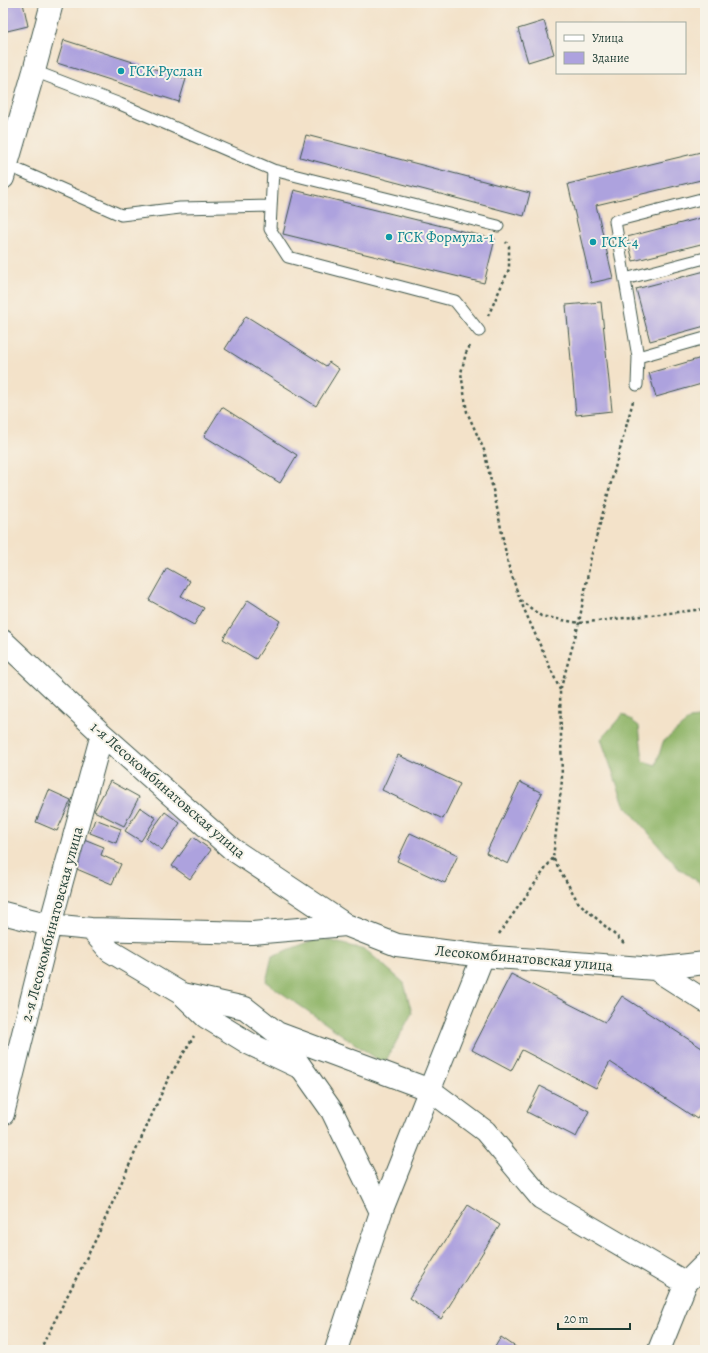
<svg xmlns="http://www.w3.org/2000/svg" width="708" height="1353" viewBox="0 0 708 1353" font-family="Alegreya,serif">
<rect width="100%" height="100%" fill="#f7f3e8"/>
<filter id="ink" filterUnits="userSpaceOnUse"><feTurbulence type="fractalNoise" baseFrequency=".025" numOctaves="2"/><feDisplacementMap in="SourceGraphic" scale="8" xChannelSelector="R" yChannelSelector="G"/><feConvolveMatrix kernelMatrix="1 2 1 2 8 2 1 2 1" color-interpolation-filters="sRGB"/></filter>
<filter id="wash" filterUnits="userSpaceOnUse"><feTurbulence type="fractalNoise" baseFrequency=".012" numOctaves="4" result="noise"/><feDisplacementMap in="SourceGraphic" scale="16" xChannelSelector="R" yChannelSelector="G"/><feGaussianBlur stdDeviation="0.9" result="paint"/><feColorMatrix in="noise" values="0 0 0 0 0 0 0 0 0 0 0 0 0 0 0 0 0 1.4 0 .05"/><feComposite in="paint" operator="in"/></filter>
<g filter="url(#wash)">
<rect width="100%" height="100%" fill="#f3e2c9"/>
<path fill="#90b569" stroke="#58794e" d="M 623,714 L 639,726 L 643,761 L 656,765 L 663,742 L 690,719 L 705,717 L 705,886 L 679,869 L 624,804 L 601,739 Z
M 319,938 L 366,950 L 404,983 L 412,1013 L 384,1064 L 266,982 L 272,956 Z"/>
<g id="blocks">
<path fill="#ada2de" d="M 3,3 L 23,3 L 28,26 L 3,32 Z
M 544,21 L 554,54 L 528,62 L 518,29 Z
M 64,40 L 186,79 L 179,102 L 57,63 Z
M 306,135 L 530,193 L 524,216 L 300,157 Z
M 705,151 L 705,179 L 596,205 L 613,278 L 591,283 L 568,184 Z
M 294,190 L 495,239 L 484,283 L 283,234 Z
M 705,217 L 705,243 L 633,261 L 627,237 Z
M 705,271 L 705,326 L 650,341 L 636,289 Z
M 601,302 L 612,411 L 576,415 L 566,305 Z
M 246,316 L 326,366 L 329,362 L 339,369 L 316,406 L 225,349 Z
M 705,357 L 705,383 L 656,397 L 649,373 Z
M 222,407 L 297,455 L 280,483 L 204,436 Z
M 167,568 L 190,581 L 181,596 L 204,608 L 194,625 L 149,600 Z
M 248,600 L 280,621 L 256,659 L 223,639 Z
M 398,755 L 460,784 L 443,819 L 382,790 Z
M 110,781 L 139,797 L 124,826 L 94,811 Z
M 520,782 L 542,793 L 508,864 L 486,853 Z
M 49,790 L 71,800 L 57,831 L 36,822 Z
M 140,807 L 156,818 L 141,841 L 125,831 Z
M 165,812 L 180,823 L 162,850 L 146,838 Z
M 95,819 L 121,829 L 116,843 L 90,833 Z
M 410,833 L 458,855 L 445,883 L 397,861 Z
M 193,837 L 211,850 L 190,879 L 172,866 Z
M 84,839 L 104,847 L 101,855 L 121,864 L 112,884 L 72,867 Z
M 511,974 L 605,1022 L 622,996 L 705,1050 L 705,1107 L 697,1119 L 610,1062 L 596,1088 L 522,1050 L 511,1071 L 472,1050 Z
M 540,1086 L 589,1111 L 576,1137 L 527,1112 Z
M 468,1205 L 500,1225 L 441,1319 L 409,1298 Z
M 501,1337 L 520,1350 L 493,1350 Z"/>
</g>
</g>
<g filter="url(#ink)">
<use href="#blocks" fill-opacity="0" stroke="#3f564a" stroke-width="1"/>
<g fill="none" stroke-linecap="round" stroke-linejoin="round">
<g stroke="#3f564a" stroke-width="13">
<path id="lane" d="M 34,71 L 120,104 L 273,170 L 498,226
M 7,165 L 121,215 L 180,208 L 271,206
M 273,170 L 270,229 L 288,257 L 455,301 L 479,331
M 625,279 L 705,258
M 638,357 L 705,338
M 637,385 L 638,357 L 615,221 L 705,198"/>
</g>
<g stroke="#3f564a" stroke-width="24">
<path id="street" d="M 3,178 L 34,71 L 52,3
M 3,641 L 102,734 L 232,849 L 346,925 L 397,945 L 483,956 L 655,969 L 705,963
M 3,913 L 50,925 L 91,929 L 252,933 L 346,925
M 91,929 L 110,951 L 182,994 L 245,1008 L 277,1033 L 332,1111 L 381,1212
M 655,969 L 705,1001
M 182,994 L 206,1017 L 250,1044 L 301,1068
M 277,1033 L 430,1090 L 485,1131 L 541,1198 L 686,1283 L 659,1350
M 3,1114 L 50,925 L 102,734
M 686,1283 L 705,1264
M 336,1350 L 381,1212 L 483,956"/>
</g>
<path stroke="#3f564a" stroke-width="2.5" stroke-dasharray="3 3" stroke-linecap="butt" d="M 488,316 L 509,269 L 509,246 L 506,242
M 470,346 L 466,353 L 461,373 L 467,412 L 484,450 L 496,503 L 508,564 L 520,600 L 560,690
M 520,600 L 541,616 L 579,623 L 705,609
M 499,934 L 553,858
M 624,943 L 578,902 L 553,858 L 562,780 L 560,691 L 579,623 L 591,557 L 633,401
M 40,1350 L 97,1237 L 168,1079 L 194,1036"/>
<use href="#lane" stroke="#fff" stroke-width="11"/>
<use href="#street" stroke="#fff" stroke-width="22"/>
</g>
</g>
<g fill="#0f9aa8" stroke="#f7f3e8" stroke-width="1.5">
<circle cx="121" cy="71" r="4"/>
<circle cx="389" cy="237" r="4"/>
<circle cx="593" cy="242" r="4"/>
</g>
<g text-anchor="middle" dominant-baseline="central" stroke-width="4" stroke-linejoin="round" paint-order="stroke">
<g font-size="15" fill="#0d838f" stroke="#f7f3e8" text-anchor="start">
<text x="129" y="71">ГСК Руслан</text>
<text x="397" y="237">ГСК Формула-1</text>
<text x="601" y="242">ГСК-4</text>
</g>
<g font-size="15" fill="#1f3d34" stroke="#f7f3e8">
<text transform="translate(168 790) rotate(41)">1-я Лесокомбинатовская улица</text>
<text transform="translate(52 924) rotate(-75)">2-я Лесокомбинатовская улица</text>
<text transform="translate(524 958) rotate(5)">Лесокомбинатовская улица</text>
</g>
</g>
<rect width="708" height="1353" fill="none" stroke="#f7f3e8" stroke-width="16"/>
<rect x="556" y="22" width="130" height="52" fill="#f7f3e8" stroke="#a1aaa0"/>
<rect x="564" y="35" width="20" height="6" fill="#ffffff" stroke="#a1aaa0"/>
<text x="592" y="42" font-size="12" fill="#1f3d34">Улица</text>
<rect x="564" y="52" width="20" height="12" fill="#ada2de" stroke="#a1aaa0"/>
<text x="592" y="62" font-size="12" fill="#1f3d34">Здание</text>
<path d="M558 1323v6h72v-6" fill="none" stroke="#1f3d34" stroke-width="2"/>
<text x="564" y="1323" font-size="12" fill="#1f3d34" stroke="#f7f3e8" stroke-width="3" paint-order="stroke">20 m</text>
</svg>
